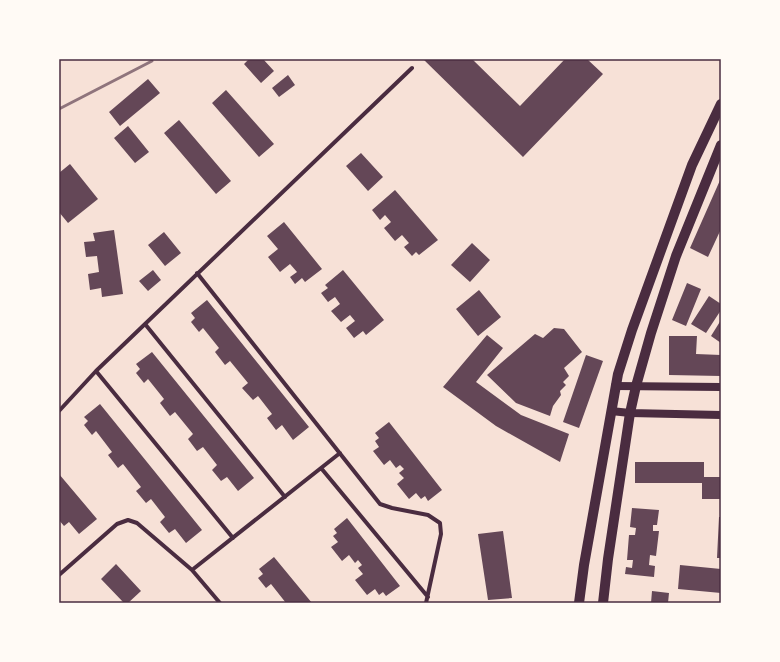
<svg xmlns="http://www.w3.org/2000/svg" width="780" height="662" viewBox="0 0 780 662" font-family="'DejaVu Sans',sans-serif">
<rect width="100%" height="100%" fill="#f7e1d7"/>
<path fill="#644757" d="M 249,59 L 263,59 L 274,71 L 261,83 L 244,64 Z
M 423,59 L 472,59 L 520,106 L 565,59 L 587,59 L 603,74 L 523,157 Z
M 288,75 L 295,85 L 279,97 L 272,88 Z
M 148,79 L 160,93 L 120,126 L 109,112 Z
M 226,90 L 274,144 L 259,157 L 212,103 Z
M 179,120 L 231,181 L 216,194 L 164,133 Z
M 128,126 L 149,152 L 135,163 L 114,138 Z
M 361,153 L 383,177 L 368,191 L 346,166 Z
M 70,164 L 98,199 L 68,223 L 59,212 L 59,173 Z
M 721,178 L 721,229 L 708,257 L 690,248 Z
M 395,190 L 438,240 L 419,255 L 416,252 L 412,256 L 404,247 L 409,243 L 402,235 L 395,241 L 384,228 L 391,222 L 385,215 L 380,220 L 372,210 Z
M 284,222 L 322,269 L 305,282 L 302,278 L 295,284 L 290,277 L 297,272 L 290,264 L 280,272 L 268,257 L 278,249 L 267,236 Z
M 114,230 L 123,294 L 102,297 L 101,288 L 90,290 L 88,274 L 99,272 L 97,256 L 86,257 L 84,242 L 95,241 L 93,233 Z
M 164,232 L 181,253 L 165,266 L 148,245 Z
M 472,243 L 490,260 L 470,282 L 451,265 Z
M 153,270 L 161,280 L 148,291 L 139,281 Z
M 343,270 L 384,320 L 366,335 L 363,331 L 354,338 L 346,328 L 355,321 L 350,315 L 341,322 L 331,311 L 340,304 L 335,297 L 328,302 L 321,293 L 328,288 L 325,285 Z
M 687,283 L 701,289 L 686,326 L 672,320 Z
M 479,290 L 501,317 L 478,336 L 456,309 Z
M 709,296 L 721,304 L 721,310 L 706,333 L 691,324 Z
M 207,300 L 309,427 L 293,440 L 282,425 L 276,430 L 267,418 L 272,414 L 258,396 L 253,400 L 242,388 L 248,383 L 230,361 L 225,365 L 215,352 L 219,348 L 203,328 L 199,332 L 191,322 L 195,318 L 191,313 Z
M 721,320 L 721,343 L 711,336 Z
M 554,328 L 564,329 L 582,352 L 564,368 L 569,376 L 563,382 L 566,385 L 560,391 L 561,395 L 553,406 L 550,416 L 516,403 L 487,375 L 535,334 L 543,338 Z
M 487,335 L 503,348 L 476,382 L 521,415 L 569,434 L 560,462 L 496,426 L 443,387 Z
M 669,336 L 697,336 L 696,354 L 721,355 L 721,376 L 669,375 Z
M 152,352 L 254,478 L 238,491 L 227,477 L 221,481 L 212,470 L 217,465 L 203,447 L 197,451 L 188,439 L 193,434 L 175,412 L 170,416 L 160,403 L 164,399 L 148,379 L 144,383 L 136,373 L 140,369 L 136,364 Z
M 586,355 L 603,361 L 579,428 L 563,422 Z
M 100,404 L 202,530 L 186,543 L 175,529 L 169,533 L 160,522 L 165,517 L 151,499 L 146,503 L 136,491 L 141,487 L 123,464 L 118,468 L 108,455 L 112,452 L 96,431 L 92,435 L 84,425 L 88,421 L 84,417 Z
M 389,422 L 442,490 L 428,501 L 425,496 L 421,499 L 416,493 L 409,499 L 397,484 L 404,478 L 399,473 L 404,469 L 400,465 L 396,468 L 390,460 L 384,465 L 373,451 L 379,447 L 375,441 L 379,438 L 375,433 Z
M 635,462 L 704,462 L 704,477 L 721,477 L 721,499 L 702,499 L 702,483 L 635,483 Z
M 59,474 L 97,519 L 79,534 L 69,522 L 64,526 L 59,520 Z
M 632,508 L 659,510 L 657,525 L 653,525 L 653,531 L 659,531 L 656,556 L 650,555 L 649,565 L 655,566 L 654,577 L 625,574 L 626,567 L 632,568 L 633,560 L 627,560 L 629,535 L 635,535 L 636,528 L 630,527 Z
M 719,517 L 721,517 L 721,558 L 717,558 Z
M 347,518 L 400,586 L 386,596 L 383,592 L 379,595 L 375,589 L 367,595 L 355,580 L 363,574 L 358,568 L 362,565 L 358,560 L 355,563 L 349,555 L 342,561 L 331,547 L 338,542 L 333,536 L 337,533 L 334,529 Z
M 503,531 L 512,598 L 488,600 L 478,534 Z
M 274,557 L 312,603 L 286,603 L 271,584 L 266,588 L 258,578 L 263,574 L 259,569 Z
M 116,564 L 141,591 L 128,603 L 124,603 L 101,579 Z
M 680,565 L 721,569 L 721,593 L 678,589 Z
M 652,591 L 669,593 L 668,603 L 651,603 Z"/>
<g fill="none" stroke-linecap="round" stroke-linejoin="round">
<path stroke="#4a2c40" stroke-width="4" d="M 197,273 L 380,504 L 392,508 L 428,515 L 440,523 L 441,534 L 426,603
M 145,324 L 285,497
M 96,371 L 233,538
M 59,411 L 96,371 L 412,68
M 321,468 L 428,597
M 59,575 L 117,524 L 128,520 L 137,523 L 192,570
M 220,603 L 192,570 L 340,453"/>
<path stroke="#4a2c40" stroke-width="8" d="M 615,386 L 721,387
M 611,411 L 630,413 L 721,415"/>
<path stroke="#4a2c40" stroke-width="10" d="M 579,603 L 584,565 L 618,374 L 632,330 L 692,165 L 721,104
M 603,603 L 608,559 L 630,413 L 636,386 L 651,333 L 676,256 L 721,145"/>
<path stroke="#8f747c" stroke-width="3" d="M 59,109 L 152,61"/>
</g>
<rect width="780" height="662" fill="none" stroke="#fffaf5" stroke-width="120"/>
<rect x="60" y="60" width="660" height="542" fill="none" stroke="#4a2c40" stroke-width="1.5"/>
</svg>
